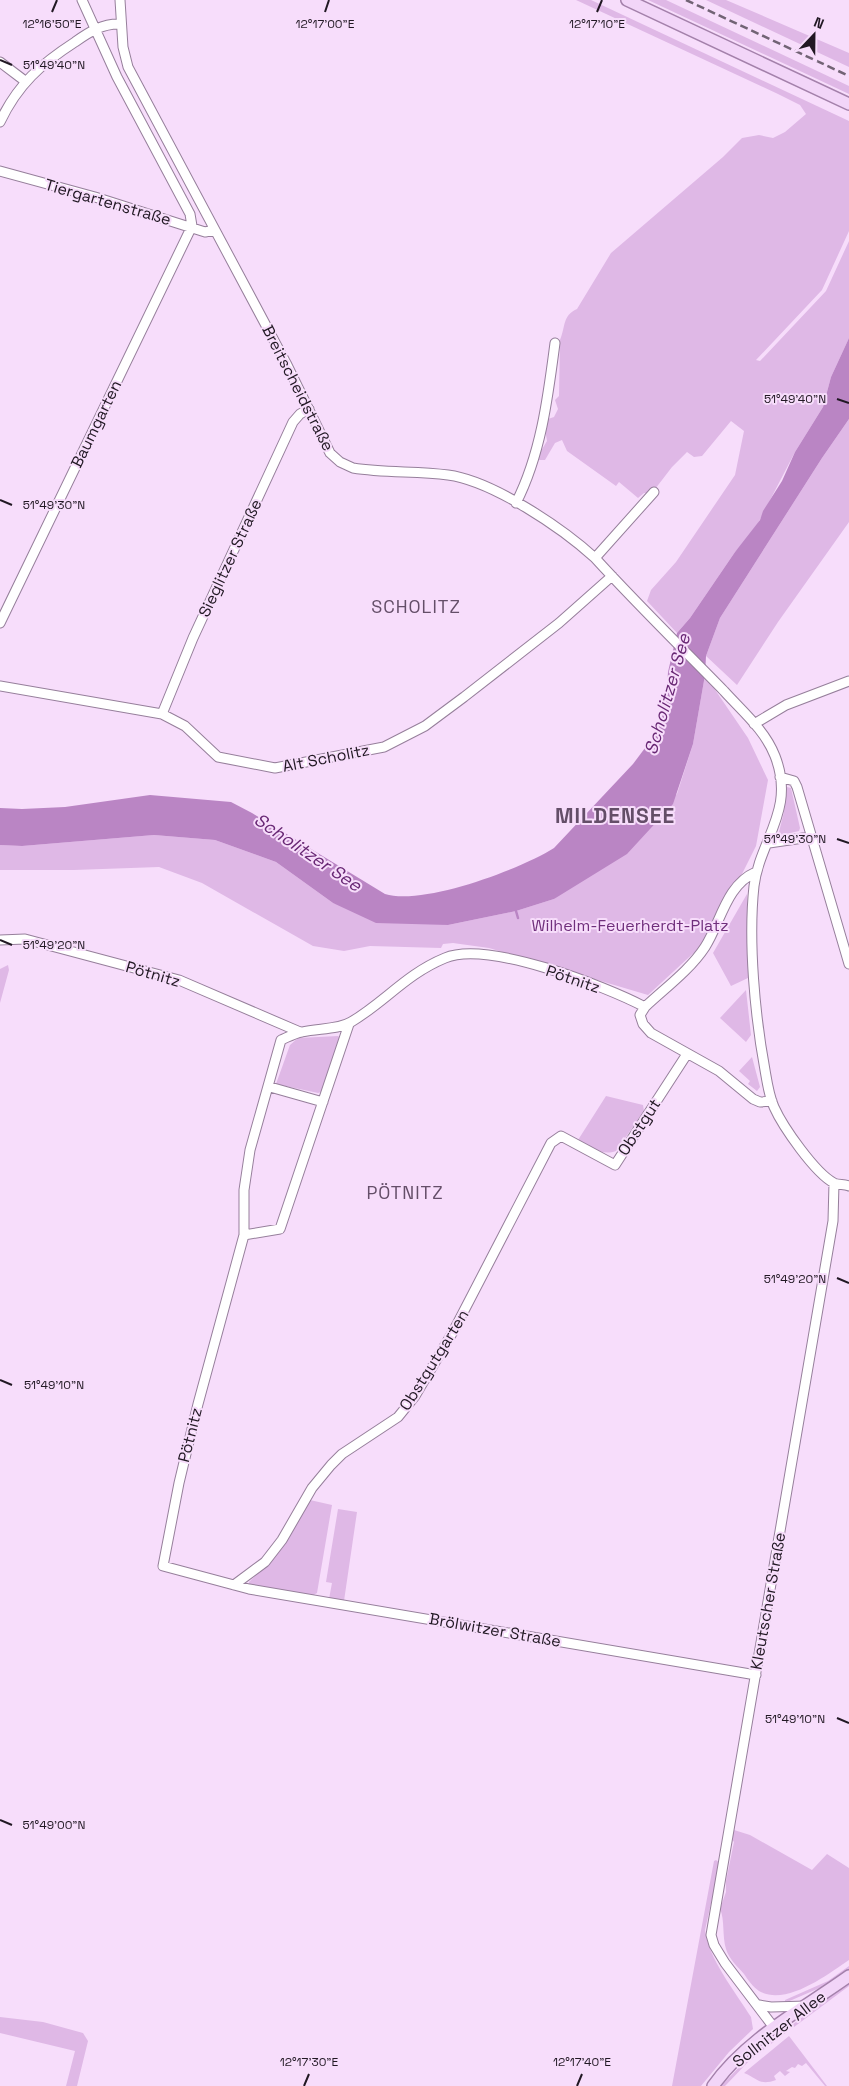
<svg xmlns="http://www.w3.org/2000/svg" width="849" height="2086" viewBox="0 0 849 2086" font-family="'Space Grotesk',sans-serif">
<rect width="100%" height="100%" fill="#f7ddfb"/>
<path fill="#dfb8e6" d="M 576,0 L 591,0 L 849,121 L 849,231 L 822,290 L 756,360 L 760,361 L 826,291 L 849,241 L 849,338 L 831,377 L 823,407 L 795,452 L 754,531 L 735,552 L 690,618 L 677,633 L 647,601 L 651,590 L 676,562 L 735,475 L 744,431 L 731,421 L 702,456 L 694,457 L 687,452 L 672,467 L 652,493 L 644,493 L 638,498 L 619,482 L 616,486 L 567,451 L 562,440 L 555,443 L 545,460 L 539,460 L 538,456 L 547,441 L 545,429 L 548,419 L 554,417 L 558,409 L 555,400 L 559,396 L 560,340 C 566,326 562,316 577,309 L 611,253 L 723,157 L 742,138 L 759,135 L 773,138 L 785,132 L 806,114 L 800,105 L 778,94 Z
M 648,0 L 666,0 L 849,86 L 849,94 Z
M 706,0 L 726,0 L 849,53 L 849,67 Z
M 849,419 L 849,522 L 778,622 L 737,685 L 706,656 L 720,618 L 822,458 Z
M 705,675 L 748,738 L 768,780 L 756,846 L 740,878 L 723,899 L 699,948 L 648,995 L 489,948 L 453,943 L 443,944 L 441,948 L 370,946 L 344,951 L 313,946 L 202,883 L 159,867 L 74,870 L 0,870 L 0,845 L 22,846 L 154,835 L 215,840 L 276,862 L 333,903 L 448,925 L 516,911 L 554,899 L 677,794 L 693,744 Z
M 787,787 L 791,788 L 800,828 L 799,831 L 782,835 L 779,832 L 784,812 Z
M 747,894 L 748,978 L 731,986 L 713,953 Z
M 8,965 L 9,970 L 0,1003 L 0,969 Z
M 746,990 L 751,1035 L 746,1042 L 720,1018 Z
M 338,1036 L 340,1038 L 322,1092 L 318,1093 L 276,1084 L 290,1045 L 298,1038 Z
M 752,1057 L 760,1087 L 757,1091 L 748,1084 L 750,1081 L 739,1071 Z
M 606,1096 L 643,1105 L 644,1111 L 616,1151 C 602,1156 591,1148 578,1140 Z
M 310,1500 L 332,1505 L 317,1593 L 310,1597 L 249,1586 L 249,1582 L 272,1559 Z
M 338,1509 L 357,1512 L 344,1601 L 329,1599 L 332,1583 L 326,1582 Z
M 734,1830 L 750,1835 L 812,1870 L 827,1854 L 849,1868 L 849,1960 C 828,1974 786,2007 759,1991 C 753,1987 748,1980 744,1974 C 738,1967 729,1959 726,1949 C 722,1936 725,1920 720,1909 L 726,1892 L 726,1881 L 734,1842 L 731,1838 Z
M 716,1860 L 720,1863 L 705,1930 C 708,1958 736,1993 751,2017 L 753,2029 L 729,2052 L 701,2086 L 672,2086 L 714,1861 Z
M 849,1966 L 849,1970 L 831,1983 L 785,2003 L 785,2000 L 828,1981 Z
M 849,1982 L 849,1986 L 794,2027 L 792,2025 Z
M 0,2017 L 43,2022 L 83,2033 L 88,2041 L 77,2086 L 66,2086 L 75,2051 L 0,2033 Z
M 787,2028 L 788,2031 L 749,2061 L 725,2086 L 721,2086 L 747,2059 Z
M 789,2036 L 827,2086 L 825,2086 L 806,2063 L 802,2066 L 798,2064 L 795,2068 L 792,2067 L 786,2071 L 790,2072 L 785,2076 L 780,2071 L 774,2076 L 776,2080 C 759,2086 757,2078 744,2073 Z"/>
<path fill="#ba85c4" d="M 849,338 L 849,419 L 822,458 L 720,618 L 706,656 L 705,675 L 693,744 L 673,804 L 627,854 L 554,899 L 516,911 L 448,925 L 376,923 L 333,903 L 276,862 L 215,840 L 154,835 L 22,846 L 0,845 L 0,808 L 22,809 L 65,807 L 150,795 L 231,802 L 252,813 L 385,894 C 423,906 521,869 554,848 L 633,764 L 657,732 L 666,705 L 668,672 L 677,633 L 690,618 L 735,552 L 760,520 L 763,511 L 782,481 L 795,452 L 823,407 L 831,377 Z"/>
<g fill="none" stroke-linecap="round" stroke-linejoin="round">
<path stroke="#ba85c4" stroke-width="2.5" d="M 516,911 L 518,918"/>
<g stroke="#967f9b" stroke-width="11">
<path id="minor" d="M 120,0 L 123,47 L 128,67 L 286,363 L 330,453 L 340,462 L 353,468 C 384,473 416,471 448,475 C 493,481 562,528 595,558 C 637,604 681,647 724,691 C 742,711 765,730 775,756 C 796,810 760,839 754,886 C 748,941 755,1016 765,1070 C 767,1082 769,1096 774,1107 C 783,1127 815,1173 834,1183 C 838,1185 845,1184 849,1186
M 0,62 L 25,81
M 0,122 C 18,84 41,64 75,42 C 89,32 103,23 121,24
M 0,171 L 95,197 L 205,232 L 215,230
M 516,503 C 541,454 548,397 555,343
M 595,558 L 654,492
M 0,623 L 192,226 L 190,214 L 117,77 L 82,0
M 0,686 L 162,714 L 185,726 L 218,757 L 275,768 L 384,747 L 425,726 L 464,697 L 559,623 L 612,576
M 162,714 L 193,638 L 293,422 L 300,414 L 309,409
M 754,724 L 786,705 L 849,681
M 780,777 L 794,781 L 797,787 L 849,964
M 769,843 L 810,837
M 756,872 C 726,885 721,922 705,947 C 690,970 664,989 645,1007 L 640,1015 L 643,1024 L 651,1033 L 719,1071 L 753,1099 L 760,1102 L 772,1101
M 0,940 L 25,939 L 179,980 L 300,1032
M 645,1007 C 605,986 487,940 445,958 C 406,974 385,1002 351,1022 C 338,1030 317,1028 302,1032 C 295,1033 288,1037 281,1040 L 250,1150 L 244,1190 L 244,1235 L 198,1404 L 179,1483 L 163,1566 L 249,1589 L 756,1675
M 270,1087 L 323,1102
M 244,1235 L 280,1229 L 349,1024
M 234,1585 L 265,1562 L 282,1540 L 312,1488 L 331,1465 L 342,1454 L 398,1417 L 415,1396 L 454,1330 L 551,1143 L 561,1136 L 615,1165 L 687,1054
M 759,2005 L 771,2007 L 807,2006
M 775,2029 L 725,1963 L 714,1945 L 711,1935 L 833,1221 L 834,1183"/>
</g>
<g stroke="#a481ab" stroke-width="14">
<path id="major" d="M 627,0 L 849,104
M 713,2086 C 746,2039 803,2009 849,1976"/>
</g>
<use href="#minor" stroke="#fff" stroke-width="9"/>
<use href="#major" stroke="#f2d5f8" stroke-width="11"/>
<path stroke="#726375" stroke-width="2.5" stroke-dasharray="8 4" stroke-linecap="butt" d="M 686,0 L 849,76"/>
</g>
<path fill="none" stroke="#211823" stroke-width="2" d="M 52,12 L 57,0M 325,12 L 329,0M 597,12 L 602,0M 0,60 L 12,65M 837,399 L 849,403M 0,500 L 12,505M 837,839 L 849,843M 0,940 L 12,945M 837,1278 L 849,1283M 0,1380 L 12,1385M 837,1718 L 849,1723M 0,1820 L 12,1825M 304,2086 L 309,2074M 577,2086 L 582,2074"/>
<g text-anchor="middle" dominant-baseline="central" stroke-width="4" stroke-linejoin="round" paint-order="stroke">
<g font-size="16" fill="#211823" stroke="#f7ddfb">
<text transform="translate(108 202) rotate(16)">Tiergartenstraße</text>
<text transform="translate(298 388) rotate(63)">Breitscheidstraße</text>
<text transform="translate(96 424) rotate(-64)">Baumgarten</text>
<text transform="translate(230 558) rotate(-65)">Sieglitzer Straße</text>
<text transform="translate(326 758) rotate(-11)">Alt Scholitz</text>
<text transform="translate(153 974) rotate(16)">Pötnitz</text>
<text transform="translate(573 979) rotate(19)">Pötnitz</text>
<text transform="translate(639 1127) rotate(-57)">Obstgut</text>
<text transform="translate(434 1360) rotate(-58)">Obstgutgarten</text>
<text transform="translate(190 1435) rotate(-76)">Pötnitz</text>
<text transform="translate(768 1601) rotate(-80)">Kleutscher Straße</text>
<text transform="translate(495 1630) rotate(10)">Brölwitzer Straße</text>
<text transform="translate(779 2029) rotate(-38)">Sollnitzer Allee</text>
</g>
<g font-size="16" fill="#702f7c" stroke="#f7ddfb">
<text x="630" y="925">Wilhelm-Feuerherdt-Platz</text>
</g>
<g font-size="18" letter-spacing="1" fill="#644e68" stroke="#f7ddfb">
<text x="416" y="606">SCHOLITZ</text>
<text x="405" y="1192">PÖTNITZ</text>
</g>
<g font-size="18" font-style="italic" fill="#682774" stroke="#f7ddfb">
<text transform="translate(667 694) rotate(-74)">Scholitzer See</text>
<text transform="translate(308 852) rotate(34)">Scholitzer See</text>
</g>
<g font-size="21" font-weight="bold" letter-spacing="1" fill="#644e68" stroke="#f7ddfb">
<text x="615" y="815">MILDENSEE</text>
</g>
</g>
<g font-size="12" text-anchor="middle" fill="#211823" stroke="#f7ddfb" stroke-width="4" stroke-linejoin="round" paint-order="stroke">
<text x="325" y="28">12°17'00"E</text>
<text x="52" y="28">12°16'50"E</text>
<text x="597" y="28">12°17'10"E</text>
<text x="54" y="69">51°49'40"N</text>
<text x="795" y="403">51°49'40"N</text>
<text x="54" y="509">51°49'30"N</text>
<text x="795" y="843">51°49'30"N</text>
<text x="54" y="949">51°49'20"N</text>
<text x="795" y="1283">51°49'20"N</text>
<text x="54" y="1389">51°49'10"N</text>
<text x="795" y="1723">51°49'10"N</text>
<text x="54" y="1829">51°49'00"N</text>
<text x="309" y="2066">12°17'30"E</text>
<text x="582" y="2066">12°17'40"E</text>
</g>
<g transform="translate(814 35) rotate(22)" stroke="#f7ddfb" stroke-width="4" paint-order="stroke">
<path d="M0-4L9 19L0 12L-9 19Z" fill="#211823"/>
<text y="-8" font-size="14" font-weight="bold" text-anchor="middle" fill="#211823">N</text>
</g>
</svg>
